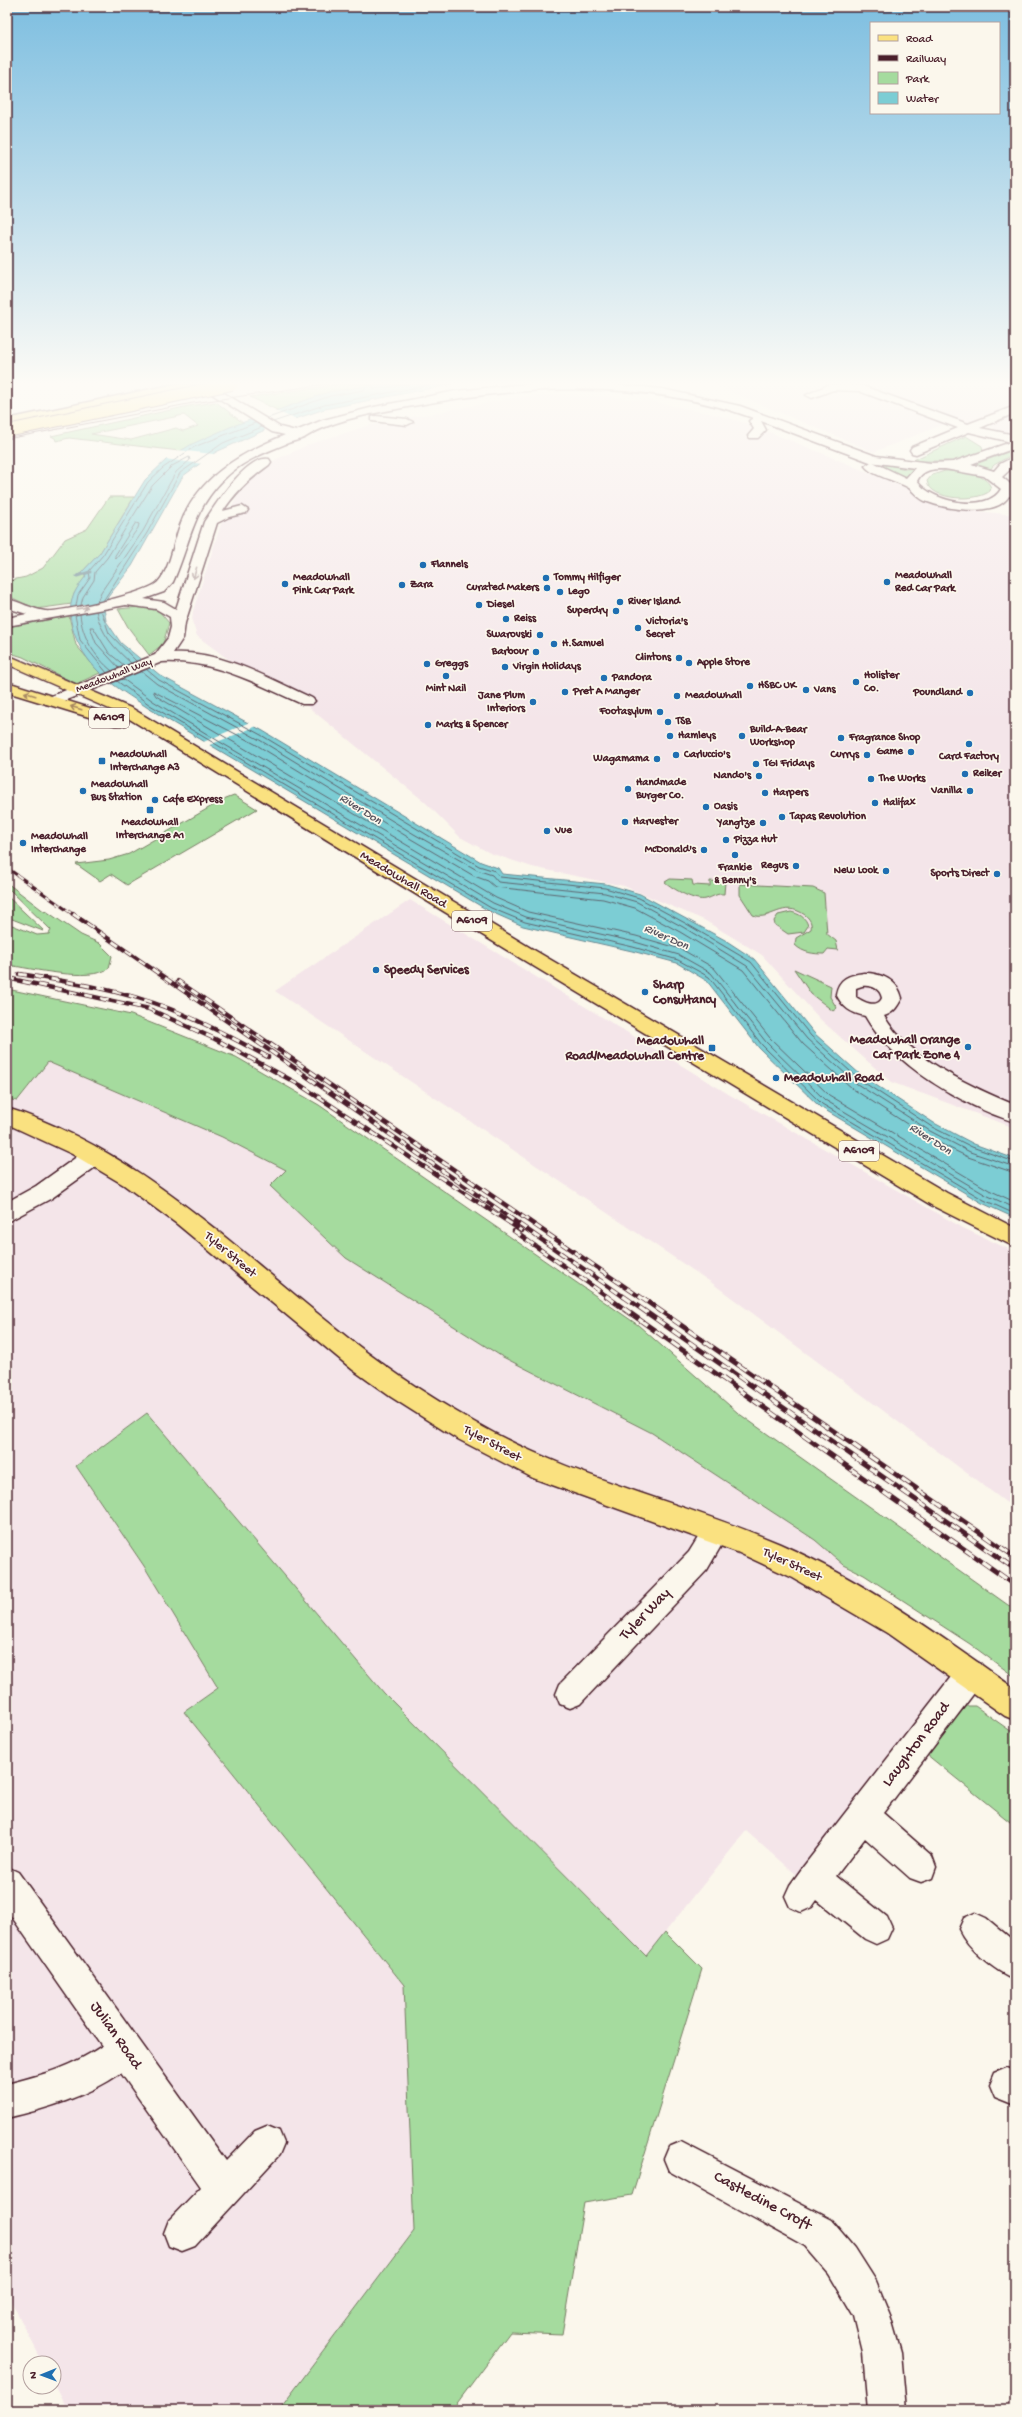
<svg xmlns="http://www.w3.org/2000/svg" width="1022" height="2417" viewBox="0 0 1022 2417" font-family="'Gochi Hand',sans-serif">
<rect width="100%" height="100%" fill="#fbf7ec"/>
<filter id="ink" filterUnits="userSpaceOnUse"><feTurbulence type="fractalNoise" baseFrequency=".025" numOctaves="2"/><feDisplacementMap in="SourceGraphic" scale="8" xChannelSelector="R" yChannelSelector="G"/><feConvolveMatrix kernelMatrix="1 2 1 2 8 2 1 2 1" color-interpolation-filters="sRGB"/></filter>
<g filter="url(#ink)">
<path fill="#f4e5e9" d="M 712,384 L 1015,384 L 1015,435 L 996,430 L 989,425 L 975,432 L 944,424 L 874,452 Z
M 551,395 L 595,396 L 649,401 L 714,414 L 746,423 L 819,452 L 956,509 L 1015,515 L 1015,1128 L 891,1082 L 821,1020 L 762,955 L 704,920 L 624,886 L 532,867 L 490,853 L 460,837 L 425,802 L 280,684 L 228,659 L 197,636 L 192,621 L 193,611 L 222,521 L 246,483 L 275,460 L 310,444 L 370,425 L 513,398 Z
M 410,900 L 730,1095 L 963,1228 L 1015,1252 L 1015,1509 L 712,1283 L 275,991 Z
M 48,1062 L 222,1137 L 287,1170 L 271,1186 L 501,1356 L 652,1433 L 815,1540 L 971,1674 L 804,1882 L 746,1831 L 646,1956 L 384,1693 L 147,1413 L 76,1466 L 144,1566 L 218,1688 L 184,1712 L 404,1985 L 414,2231 L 279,2410 L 68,2410 L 54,2383 L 54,2363 L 43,2363 L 7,2293 L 7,1099 L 18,1101 Z"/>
<path fill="#a5db9e" stroke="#787d64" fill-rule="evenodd" d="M 341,384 L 380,384 L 329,392 L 279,411 L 250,397 Z
M 216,402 L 243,423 L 180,451 L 69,438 L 56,441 L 55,438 L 51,436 L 189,406 ZM 184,415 L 198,426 L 183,431 L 176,428 L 131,440 L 91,434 Z
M 966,436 L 982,446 L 983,451 L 981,454 L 951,461 L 911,461 Z
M 1008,452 L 1013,454 L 994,465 L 988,472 L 971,466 Z
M 885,464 L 905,469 L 917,468 L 912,471 L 906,479 L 879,467 Z
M 945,471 C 958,471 986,472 991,488 L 990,491 C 977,502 931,501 927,481 L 932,475 Z
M 109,497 L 134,497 L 100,553 L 82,572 L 86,576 L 74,594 L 72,604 L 35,609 L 7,595 L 7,581 L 26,577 L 43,568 L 65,539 L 87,529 Z
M 140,607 L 159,611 L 169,623 L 163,644 L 149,655 L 128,627 L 118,609 Z
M 69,616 L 76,645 L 100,673 L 76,684 L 23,657 L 7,652 L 7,627 Z
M 234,795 L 257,809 L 127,885 L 111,874 L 100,881 L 76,864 L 109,860 L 129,854 L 226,798 Z
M 670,879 L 692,880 L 693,885 L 710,886 L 710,881 L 725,882 L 724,894 C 717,893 713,897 706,899 C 695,902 673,889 665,882 Z
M 7,883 L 45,912 L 46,911 L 81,935 L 99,943 L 112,956 L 109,968 C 90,983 31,968 7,965 L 7,923 L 37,935 L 49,934 L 51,930 L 7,887 Z
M 740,884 L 813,888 L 824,893 L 827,934 L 836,941 L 838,950 L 828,949 L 824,954 C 814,954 803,953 795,945 L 796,938 L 811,929 C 812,923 810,919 805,915 C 783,899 770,922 753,915 L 740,895 Z
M 7,896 L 43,930 L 43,931 L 7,917 Z
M 791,912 C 799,914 806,917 808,926 L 804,932 L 788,934 L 775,925 L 774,921 L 778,915 Z
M 794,969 L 831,986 L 830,997 L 837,1008 L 833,1011 L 811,994 Z
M 7,989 L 131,1015 L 236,1057 L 319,1105 L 638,1325 L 738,1413 L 1015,1610 L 1015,1677 L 970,1644 L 864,1575 L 844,1565 L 815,1540 L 652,1433 L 501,1356 L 346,1258 L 270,1186 L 286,1170 L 222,1137 L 48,1062 L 17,1101 L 7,1099 Z
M 147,1413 L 384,1693 L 646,1956 L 665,1932 L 702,1969 L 632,2195 L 584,2203 L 562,2334 L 510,2332 L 452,2410 L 279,2410 L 414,2231 L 404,1985 L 184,1712 L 218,1688 L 144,1566 L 76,1466 Z
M 966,1706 L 975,1706 L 1015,1734 L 1015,1826 L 926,1754 Z"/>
<path fill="#7ccdd4" stroke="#688790" d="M 380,384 L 453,384 L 325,409 L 274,426 L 216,452 L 183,476 L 132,566 L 108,597 L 104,608 L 106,621 L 121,643 L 161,676 L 263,731 L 481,862 L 498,868 L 502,874 L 606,884 L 640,894 L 725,940 L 754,959 L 814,1033 L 862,1076 L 934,1123 L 974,1144 L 1015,1159 L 1015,1218 L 982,1203 L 820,1107 L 759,1048 L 707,981 L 677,963 L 632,951 L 523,926 L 489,911 L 148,708 C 132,697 114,687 101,674 C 81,655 62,621 74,594 C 77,587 82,581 86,576 L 82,572 L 100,553 L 145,480 L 167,459 L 192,444 L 230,427 L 329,392 Z"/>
<path fill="#fbf7ec" d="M 274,410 L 297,420 L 265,432 L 264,427 L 249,419 Z
M 177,450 L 213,454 L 215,455 L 203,464 L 164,459 Z
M 250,722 L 257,726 L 207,746 L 201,743 Z"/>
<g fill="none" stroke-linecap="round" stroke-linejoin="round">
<path stroke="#5e656f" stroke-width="1" d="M 372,384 L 374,389 L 408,384
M 268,418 L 330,396 L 364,390 L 367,384
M 273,422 L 324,405 L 435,384
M 136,523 L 139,524 L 138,528 L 116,559 L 115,556 Z
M 103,601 L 147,533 L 180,473 L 223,443 L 262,427
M 81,605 L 83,597 L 94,580 L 95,572 L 107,558 L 152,486 L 172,466 L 189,457 L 190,460 L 176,472 L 143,531 L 101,592 L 97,602
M 76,606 L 78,595 L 90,578 L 89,571 L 103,555 L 148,482 L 163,468 L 194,447 L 255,423
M 101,610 L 109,633 L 136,661
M 96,611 C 101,634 114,648 131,663
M 80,614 C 82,637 94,656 112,671
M 75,615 L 80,640 L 107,673
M 119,668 L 96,643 L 90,627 L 93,627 L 109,653 L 125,666
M 146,669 L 159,680 L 261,735 L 479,866 L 495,871 L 500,877 L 605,888 L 639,898 L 685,923 L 751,962 L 811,1036 L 860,1080 L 932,1127 L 972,1147 L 1015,1162
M 141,671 L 157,684 L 258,739 L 414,834 L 477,870 L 492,875 L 498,882 L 605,893 L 637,902 L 683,927 L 747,966 L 807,1039 L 857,1084 L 930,1131 L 970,1152 L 1015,1167
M 123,679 L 153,701 L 220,742 L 493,903 L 526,917 L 635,942 L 679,955 L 711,973 L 766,1042 L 825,1100 L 986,1195 L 1015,1208
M 117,681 L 150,705 L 491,908 L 525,922 L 633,947 L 678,960 L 709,977 L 762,1045 L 822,1104 L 984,1200 L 1015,1214
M 1015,1173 L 968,1157 L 927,1137 L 853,1089 L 803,1044 L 743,970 L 680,932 L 635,908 L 603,899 L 495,887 L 488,881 L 474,876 L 411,839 L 255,744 L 153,691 L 156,696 L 496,898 L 528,912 L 636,936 L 681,949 L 714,968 L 770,1038 L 829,1095 L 989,1190 L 1015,1202"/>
<path stroke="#688790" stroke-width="3" d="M 77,576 L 90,572"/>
<g stroke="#4a1f2b" stroke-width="3">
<path id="minor" d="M 196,384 L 209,384 L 280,427 L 296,431 L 323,420 L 374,407 L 456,391 L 526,384 L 611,384 L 662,389 L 740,406 L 876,456 L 931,463 L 953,462 L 1011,442 L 969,432 L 916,454 L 912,453 L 910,450 L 912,447 L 958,428 L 859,391 L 833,390 L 812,398 L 806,395 L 830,384 L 860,385 L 968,424 L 1015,406 L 1015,413 L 980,428 L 1015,435 L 1015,448 L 971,464 L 994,471 L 1000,464 L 1015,456 L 1015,465 L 1002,477 L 1015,488 L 1015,498 L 1009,496 C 996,518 945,509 925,501 C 918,498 914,492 909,488 C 898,481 872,476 865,466 L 871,462 L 875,463 L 906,478 L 915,468 L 870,462 L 761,421 L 766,430 L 758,438 L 750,438 L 748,436 L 754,429 L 749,421 L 753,418 C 642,377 516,386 402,408 C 369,414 332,420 304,438 C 300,440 293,441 288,443 C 266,452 242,461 224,479 C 191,512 191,542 173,582 L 164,592 L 144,599 L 164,602 L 176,609 L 204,522 C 214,507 247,454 269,459 L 271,462 L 269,465 C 251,478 236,491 223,511 L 242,506 L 248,510 L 246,513 L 229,517 L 217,523 L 185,623 L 183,638 L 173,653 C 221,650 270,679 312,698 L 315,701 L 312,704 L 302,704 C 257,684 213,659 162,662 L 56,704 L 46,704 L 43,701 L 46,698 L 155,655 L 168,638 L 171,627 L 170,617 L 156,609 L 126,605 L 7,626 L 7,618 L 27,614 L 7,608 L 7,599 C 20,602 32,609 45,611 C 60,613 148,593 158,582 C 170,569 173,545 179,528 C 196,478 239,454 285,435 L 272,432 ZM 945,469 L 984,476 L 1001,489 C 987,514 931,502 917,481 C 923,469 933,469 945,469 Z
M 376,416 L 407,419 L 413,422 L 407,425 L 372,421 L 372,417 Z
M 864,973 C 881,973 898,980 902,998 C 897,1007 894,1013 884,1016 C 908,1058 972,1087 1015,1105 L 1015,1122 C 963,1106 892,1064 865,1016 C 851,1013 843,1008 836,994 C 839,978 849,975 864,973 ZM 862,986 C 871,985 880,988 882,998 C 877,1009 863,1002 856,997 L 856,988 Z
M 93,1149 L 101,1151 L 104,1157 L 101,1163 L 52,1198 L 7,1222 L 7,1202 L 36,1186 L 85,1151 Z
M 716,1520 L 725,1523 L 729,1532 L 707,1570 L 580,1704 L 570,1708 L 560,1704 L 556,1694 L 560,1684 L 689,1552 L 707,1523 Z
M 971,1660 L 981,1664 L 985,1674 L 981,1684 L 883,1813 L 932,1856 L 936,1867 L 932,1878 L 921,1882 L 910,1878 L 865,1838 L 836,1876 L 887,1917 L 892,1928 L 887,1939 L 876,1944 L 865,1939 L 817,1900 L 812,1907 L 801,1912 L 790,1907 L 785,1896 L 790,1885 L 803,1867 L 961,1664 Z
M 7,1867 L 18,1872 L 226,2161 L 255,2131 L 267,2126 L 279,2131 L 284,2143 L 279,2155 L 195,2246 L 182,2251 L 169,2246 L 164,2233 L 169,2220 L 201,2187 L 121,2073 C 86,2097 48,2108 7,2118 L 7,2084 C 45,2074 69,2068 102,2046 L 7,1910 Z
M 975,1913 L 986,1918 L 1015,1942 L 1015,1979 C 995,1971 968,1949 959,1929 L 964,1918 Z
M 1007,2068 L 1015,2071 L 1015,2105 L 995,2097 L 990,2085 L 995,2073 Z
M 681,2142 L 831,2220 L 855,2248 L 876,2281 L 890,2315 L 901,2353 L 906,2410 L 868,2410 L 863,2353 L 854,2316 L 829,2274 L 805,2246 L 669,2171 L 664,2159 L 669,2147 Z"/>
</g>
<g stroke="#4a1f2b" stroke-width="3">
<path id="major" d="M 7,655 L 133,709 L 534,950 L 947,1193 L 1015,1228 L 1015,1247 L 931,1205 L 520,958 L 123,715 L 7,664 Z
M 7,682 L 125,719 L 128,722 L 125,725 L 115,725 L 7,692 Z
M 7,1108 C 135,1148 231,1245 333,1326 C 377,1362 424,1394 474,1422 C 570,1478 678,1500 780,1544 C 864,1581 940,1635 1015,1689 L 1015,1720 L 1005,1716 L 887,1633 L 793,1578 L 737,1552 L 533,1478 L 454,1437 L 391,1397 L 353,1370 L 177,1224 L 124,1185 L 72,1154 L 7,1124 Z"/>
</g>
<g stroke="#4a1f2b" stroke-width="3">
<path id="highway" d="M 175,384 L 198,384 L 193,387 L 7,425 L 7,419 Z"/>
</g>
<use href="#minor" fill="#fbf7ec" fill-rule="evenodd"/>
<use href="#major" fill="#fae180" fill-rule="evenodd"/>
<use href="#highway" fill="#fae180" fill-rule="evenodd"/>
<path stroke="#4a1f2b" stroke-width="1" d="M 7,439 L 193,403 L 327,384"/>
<g stroke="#4a1f2b" stroke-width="3">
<path id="rail-far2" d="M 7,868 L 74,915"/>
</g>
<g stroke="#4a1f2b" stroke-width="4.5">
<path id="rail-far1" d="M 73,914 L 624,1297
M 19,974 C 70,982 122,990 170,1009 C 204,1022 236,1040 268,1057
M 7,978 L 149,1009 L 215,1039 L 300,1085 L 522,1231
M 178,981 L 640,1297
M 514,1231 L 608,1297"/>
</g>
<g stroke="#4a1f2b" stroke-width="5">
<path id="rail" d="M 606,1296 L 1015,1585
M 623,1296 L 1015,1569
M 639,1296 L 1015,1557"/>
</g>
<use href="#rail-far2" stroke="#fbf7ec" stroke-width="2" stroke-dasharray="6" stroke-linecap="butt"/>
<use href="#rail-far1" stroke="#fbf7ec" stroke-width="3" stroke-dasharray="8" stroke-linecap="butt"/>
<use href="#rail" stroke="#fbf7ec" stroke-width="3.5" stroke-dasharray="10" stroke-linecap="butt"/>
<g stroke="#4a1f2b" stroke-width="14" stroke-linecap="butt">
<path id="highway-bridge" d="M 7,431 L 232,384"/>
</g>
<use href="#highway-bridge" stroke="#fae180" stroke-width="12"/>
</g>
<defs><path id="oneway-shaft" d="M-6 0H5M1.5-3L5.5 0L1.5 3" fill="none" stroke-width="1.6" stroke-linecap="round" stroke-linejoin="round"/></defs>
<g stroke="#ab9695">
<use href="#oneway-shaft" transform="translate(195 573) rotate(106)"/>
<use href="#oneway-shaft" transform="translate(82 608) rotate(-9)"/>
</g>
<g stroke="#a28056">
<use href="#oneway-shaft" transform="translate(30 694) rotate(-163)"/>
<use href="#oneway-shaft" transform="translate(76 708) rotate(-163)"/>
</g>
</g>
<linearGradient id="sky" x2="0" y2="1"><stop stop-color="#7dbee0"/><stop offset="0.53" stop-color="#fdfbf6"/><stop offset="1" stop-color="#fdfbf6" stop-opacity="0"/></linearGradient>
<rect width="1022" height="723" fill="url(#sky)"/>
<g fill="#1f6fb2" stroke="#fbf7ec" stroke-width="1.5">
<circle cx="423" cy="565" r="4"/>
<circle cx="546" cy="578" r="4"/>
<circle cx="887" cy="582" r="4"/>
<circle cx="285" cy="584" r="4"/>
<circle cx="402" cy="585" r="4"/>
<circle cx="547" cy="588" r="4"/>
<circle cx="560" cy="592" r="4"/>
<circle cx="620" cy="602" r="4"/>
<circle cx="479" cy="605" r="4"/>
<circle cx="616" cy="611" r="4"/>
<circle cx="506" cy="619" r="4"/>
<circle cx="638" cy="628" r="4"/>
<circle cx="540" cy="635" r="4"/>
<circle cx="554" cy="644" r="4"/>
<circle cx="536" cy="652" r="4"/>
<circle cx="679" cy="658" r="4"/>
<circle cx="689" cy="663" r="4"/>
<circle cx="427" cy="664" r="4"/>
<circle cx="505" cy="667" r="4"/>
<circle cx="446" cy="676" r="4"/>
<circle cx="604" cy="678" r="4"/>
<circle cx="856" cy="682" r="4"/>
<circle cx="750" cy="686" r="4"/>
<circle cx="806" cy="690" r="4"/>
<circle cx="565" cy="692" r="4"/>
<circle cx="970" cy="693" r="4"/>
<circle cx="677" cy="696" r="4"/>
<circle cx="533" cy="702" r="4"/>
<circle cx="660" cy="712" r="4"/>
<circle cx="668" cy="722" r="4"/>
<circle cx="428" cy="725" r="4"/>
<circle cx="670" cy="736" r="4"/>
<circle cx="742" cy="736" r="4"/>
<circle cx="841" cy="738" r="4"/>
<circle cx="969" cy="744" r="4"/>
<circle cx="911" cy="752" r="4"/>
<circle cx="676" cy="755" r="4"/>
<circle cx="867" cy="755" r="4"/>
<circle cx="657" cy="759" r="4"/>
<rect x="98" y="757" width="8" height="8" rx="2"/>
<circle cx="756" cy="764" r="4"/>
<circle cx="965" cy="774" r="4"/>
<circle cx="759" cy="776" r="4"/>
<circle cx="871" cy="779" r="4"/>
<circle cx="628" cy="789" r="4"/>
<circle cx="83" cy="791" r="4"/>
<circle cx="970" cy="791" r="4"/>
<circle cx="765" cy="793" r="4"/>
<circle cx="155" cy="800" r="4"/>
<circle cx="875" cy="803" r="4"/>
<circle cx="706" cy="807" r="4"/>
<rect x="146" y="806" width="8" height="8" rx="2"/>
<circle cx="782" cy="817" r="4"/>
<circle cx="625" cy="822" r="4"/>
<circle cx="763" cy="823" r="4"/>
<circle cx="547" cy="831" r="4"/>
<circle cx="726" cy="840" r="4"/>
<circle cx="23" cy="843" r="4"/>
<circle cx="704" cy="850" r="4"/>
<circle cx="735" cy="855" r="4"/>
<circle cx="796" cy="866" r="4"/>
<circle cx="886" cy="871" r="4"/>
<circle cx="997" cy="874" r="4"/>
<circle cx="376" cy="970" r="4"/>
<circle cx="645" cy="992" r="4"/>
<circle cx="968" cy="1047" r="4"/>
<rect x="708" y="1044" width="8" height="8" rx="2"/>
<circle cx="776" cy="1078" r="4"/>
</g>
<g text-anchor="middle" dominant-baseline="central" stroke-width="3.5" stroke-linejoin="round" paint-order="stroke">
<g font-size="11" font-weight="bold" fill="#4a1f2b" stroke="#fbf7ec" text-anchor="start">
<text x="431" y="565">Flannels</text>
<text x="895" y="576">Meadowhall<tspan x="895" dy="13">Red Car Park</tspan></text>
<text x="293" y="578">Meadowhall<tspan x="293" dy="13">Pink Car Park</tspan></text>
<text x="554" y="578">Tommy Hilfiger</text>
<text x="410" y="585">Zara</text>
<text x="539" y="588" text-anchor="end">Curated Makers</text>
<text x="568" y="592">Lego</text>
<text x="628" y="602">River Island</text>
<text x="487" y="605">Diesel</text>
<text x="608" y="611" text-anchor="end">Superdry</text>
<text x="514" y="619">Reiss</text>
<text x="646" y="622">Victoria's<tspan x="646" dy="13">Secret</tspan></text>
<text x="532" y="635" text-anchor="end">Swarovski</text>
<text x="562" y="644">H.Samuel</text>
<text x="528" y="652" text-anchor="end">Barbour</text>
<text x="671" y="658" text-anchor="end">Clintons</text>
<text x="697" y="663">Apple Store</text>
<text x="435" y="664">Greggs</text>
<text x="513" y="667">Virgin Holidays</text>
<text x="864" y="676">Holister<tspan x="864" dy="13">Co.</tspan></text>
<text x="612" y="678">Pandora</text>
<text x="758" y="686">HSBC UK</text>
<text x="446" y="689" text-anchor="middle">Mint Nail</text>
<text x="814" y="690">Vans</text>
<text x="573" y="692">Pret A Manger</text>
<text x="962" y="693" text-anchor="end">Poundland</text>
<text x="525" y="696" text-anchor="end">Jane Plum<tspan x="525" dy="13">Interiors</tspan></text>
<text x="685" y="696">Meadowhall</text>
<text x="652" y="712" text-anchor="end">Footasylum</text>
<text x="676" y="722">TSB</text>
<text x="436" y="725">Marks &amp; Spencer</text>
<text x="750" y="730">Build-A-Bear<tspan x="750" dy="13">Workshop</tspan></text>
<text x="678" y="736">Hamleys</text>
<text x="849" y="738">Fragrance Shop</text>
<text x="903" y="752" text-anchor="end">Game</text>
<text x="110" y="755">Meadowhall<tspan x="110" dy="13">Interchange A3</tspan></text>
<text x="684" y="755">Carluccio's</text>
<text x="859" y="755" text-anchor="end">Currys</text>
<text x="969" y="757" text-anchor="middle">Card Factory</text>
<text x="649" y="759" text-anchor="end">Wagamama</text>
<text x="764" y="764">TGI Fridays</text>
<text x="973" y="774">Reiker</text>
<text x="751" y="776" text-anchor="end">Nando's</text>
<text x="879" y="779">The Works</text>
<text x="636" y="783">Handmade<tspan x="636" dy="13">Burger Co.</tspan></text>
<text x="91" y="785">Meadowhall<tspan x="91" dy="13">Bus Station</tspan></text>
<text x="962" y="791" text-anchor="end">Vanilla</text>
<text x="773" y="793">Harpers</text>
<text x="163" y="800">Cafe Express</text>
<text x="883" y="803">Halifax</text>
<text x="714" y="807">Oasis</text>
<text x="790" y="817">Tapas Revolution</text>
<text x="633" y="822">Harvester</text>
<text x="150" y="823" text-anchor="middle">Meadowhall<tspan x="150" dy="13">Interchange A1</tspan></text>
<text x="755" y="823" text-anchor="end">Yangtze</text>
<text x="555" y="831">Vue</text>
<text x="31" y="837">Meadowhall<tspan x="31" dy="13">Interchange</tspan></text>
<text x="734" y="840">Pizza Hut</text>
<text x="696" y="850" text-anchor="end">McDonald's</text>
<text x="788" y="866" text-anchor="end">Regus</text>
<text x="735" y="868" text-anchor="middle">Frankie<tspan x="735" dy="13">&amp; Benny's</tspan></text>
<text x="878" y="871" text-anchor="end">New Look</text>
<text x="989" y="874" text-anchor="end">Sports Direct</text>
</g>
<g font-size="11" fill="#4a1f2b" stroke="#fbf7ec">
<text transform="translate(114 676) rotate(-21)">Meadowhall Way</text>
</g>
<g fill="#fbf7ec" stroke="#7f6065" stroke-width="1">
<rect x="89" y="708" width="40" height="20" rx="3"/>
<rect x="452" y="911" width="40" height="20" rx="3"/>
<rect x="839" y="1141" width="40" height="20" rx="3"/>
</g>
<g font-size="12" font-weight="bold" fill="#4a1f2b">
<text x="109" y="718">A6109</text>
<text x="472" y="921">A6109</text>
<text x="859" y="1151">A6109</text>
</g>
<g font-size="12" font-style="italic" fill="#59535e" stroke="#fbf7ec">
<text transform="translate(360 810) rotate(32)">River Don</text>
<text transform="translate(666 938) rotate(24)">River Don</text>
<text transform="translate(930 1140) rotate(33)">River Don</text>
</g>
<g font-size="13" fill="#4a1f2b" stroke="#fbf7ec">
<text transform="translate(403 880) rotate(31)">Meadowhall Road</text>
<text transform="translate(230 1255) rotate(40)">Tyler Street</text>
<text transform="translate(492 1444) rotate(28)">Tyler Street</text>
<text transform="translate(792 1565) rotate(25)">Tyler Street</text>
</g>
<g font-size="13" font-weight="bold" fill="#4a1f2b" stroke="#fbf7ec" text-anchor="start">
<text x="384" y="970">Speedy Services</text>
<text x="653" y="985">Sharp<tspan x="653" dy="15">Consultancy</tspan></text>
<text x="960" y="1040" text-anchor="end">Meadowhall Orange<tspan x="960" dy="15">Car Park Zone 4</tspan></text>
<text x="704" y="1041" text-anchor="end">Meadowhall<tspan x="704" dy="15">Road/Meadowhall Centre</tspan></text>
<text x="784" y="1078">Meadowhall Road</text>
</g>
<g font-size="16" fill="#4a1f2b" stroke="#fbf7ec">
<text transform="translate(646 1615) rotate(-46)">Tyler Way</text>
<text transform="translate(917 1745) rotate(-53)">Laughton Road</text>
<text transform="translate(115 2036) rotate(55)">Julian Road</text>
<text transform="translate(762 2202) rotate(28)">Castledine Croft</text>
</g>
</g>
<rect width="1022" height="2417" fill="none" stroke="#fbf7ec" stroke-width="24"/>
<rect x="12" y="12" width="998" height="2393" fill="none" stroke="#4a1f2b" stroke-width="1.5" filter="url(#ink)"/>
<rect x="870" y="22" width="130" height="92" fill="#fbf7ec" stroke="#b4a19f"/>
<rect x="878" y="35" width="20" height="6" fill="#fae180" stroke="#b4a19f"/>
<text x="906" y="42" font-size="12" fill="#4a1f2b">Road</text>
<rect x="878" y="55" width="20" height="6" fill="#4a1f2b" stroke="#b4a19f"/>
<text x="906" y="62" font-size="12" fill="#4a1f2b">Railway</text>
<rect x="878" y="72" width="20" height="12" fill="#a5db9e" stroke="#b4a19f"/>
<text x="906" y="82" font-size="12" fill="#4a1f2b">Park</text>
<rect x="878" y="92" width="20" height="12" fill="#7ccdd4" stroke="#b4a19f"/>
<text x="906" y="102" font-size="12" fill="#4a1f2b">Water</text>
<g transform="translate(42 2375) rotate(269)"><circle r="19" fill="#fbf7ec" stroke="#b4a19f"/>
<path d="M0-3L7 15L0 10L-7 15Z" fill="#1f6fb2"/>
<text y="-6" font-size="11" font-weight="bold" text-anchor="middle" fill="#4a1f2b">N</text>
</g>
</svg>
